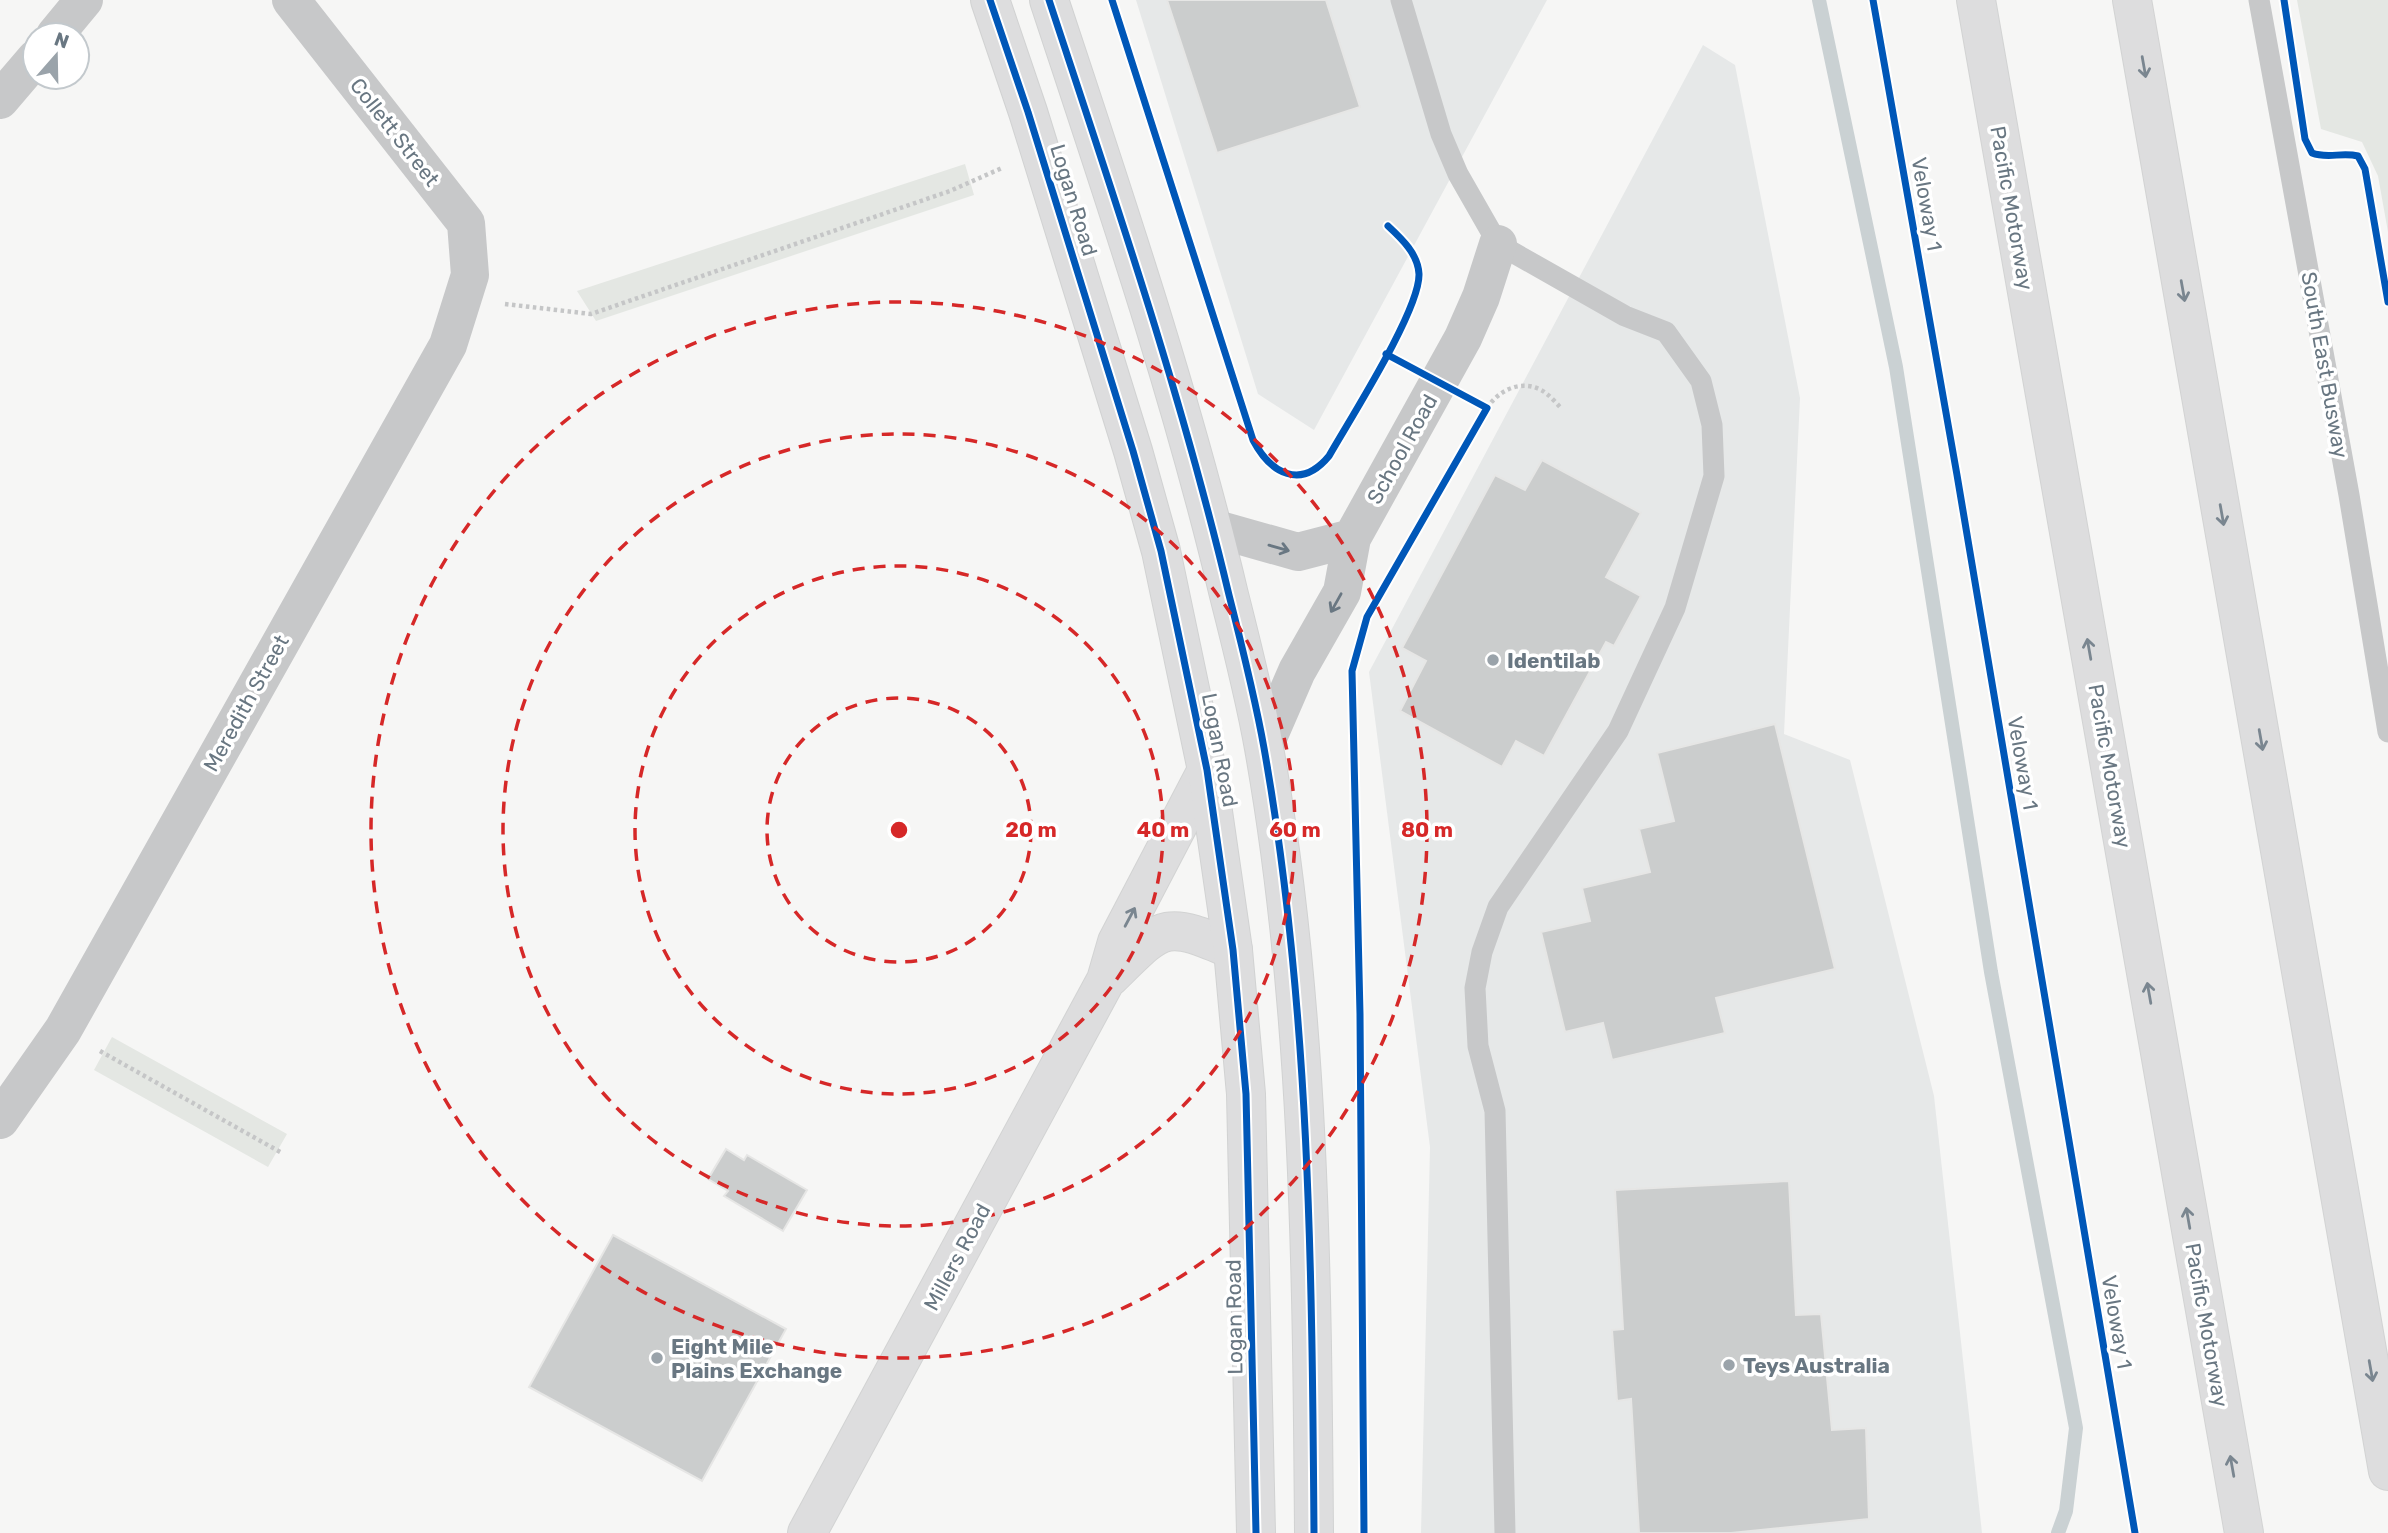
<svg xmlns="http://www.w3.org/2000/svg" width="2388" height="1533" viewBox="0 0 2388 1533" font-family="Rubik,sans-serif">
<rect width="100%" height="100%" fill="#f6f6f5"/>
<path fill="#e6e8e8" d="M 1136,0 L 1547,0 L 1314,430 L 1258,394 Z
M 1703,45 L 1735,65 L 1800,398 L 1784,734 L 1850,760 L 1934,1096 L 1982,1533 L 1421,1533 L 1430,1147 L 1369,672 Z"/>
<path fill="#e4e7e3" d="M 2297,0 L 2388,0 L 2388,232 L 2378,176 L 2362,142 L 2321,129 Z
M 965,164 L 974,195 L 596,321 L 577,291 Z
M 112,1037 L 287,1134 L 268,1167 L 94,1070 Z"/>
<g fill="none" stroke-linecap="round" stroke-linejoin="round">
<path stroke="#cad1d3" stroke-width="14" d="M 1819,0 L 1896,367 L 1991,972 L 2076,1428 L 2066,1511 L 2058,1533"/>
</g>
<path fill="#cbcdcd" stroke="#e6e6e5" stroke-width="2" d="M 1167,0 L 1326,0 L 1360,107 L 1217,153 Z
M 1542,460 L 1641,513 L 1606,577 L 1641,596 L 1614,646 L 1606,642 L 1544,756 L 1516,741 L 1502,767 L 1400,711 L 1426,661 L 1402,648 L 1495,475 L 1525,490 Z
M 1775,724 L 1835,969 L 1716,998 L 1725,1033 L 1612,1060 L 1603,1023 L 1565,1032 L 1541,932 L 1590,921 L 1582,888 L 1650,872 L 1639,829 L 1674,821 L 1657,753 Z
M 726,1149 L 744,1160 L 747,1155 L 807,1190 L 783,1231 L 724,1196 L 728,1191 L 708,1179 Z
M 1789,1181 L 1796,1315 L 1821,1314 L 1832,1430 L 1866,1428 L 1869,1519 L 1731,1533 L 1639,1533 L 1631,1399 L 1617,1401 L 1612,1330 L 1623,1329 L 1615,1190 Z
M 613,1235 L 786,1329 L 702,1481 L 529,1387 Z"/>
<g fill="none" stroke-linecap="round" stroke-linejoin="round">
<g stroke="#d2d3d3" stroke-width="40">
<path id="secondary" d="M 1110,977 C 1163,925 1163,919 1233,950
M 807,1533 L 1106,980 L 1117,942 L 1207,770"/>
</g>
<g stroke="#d1d2d2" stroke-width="40">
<path id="primary" d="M 990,0 L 1028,112 L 1133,451 L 1161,551 L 1207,770 L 1233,950 L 1246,1094 L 1256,1533
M 1049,0 C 1114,197 1181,393 1229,595 C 1242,646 1255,697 1264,748 C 1310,1006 1312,1272 1314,1533"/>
</g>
<g stroke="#d2d3d3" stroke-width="40">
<path id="highway" d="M 1976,0 L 2244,1533
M 2132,0 L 2388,1471"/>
</g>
<path stroke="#c5c6c7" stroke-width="4.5" stroke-dasharray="3.5 3.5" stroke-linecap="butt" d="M 505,304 L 591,314 L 950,191 L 1002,168
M 1487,408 C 1498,391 1520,379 1541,390 C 1549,394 1556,403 1562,409
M 100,1051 L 282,1153"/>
<path stroke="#c7c8c9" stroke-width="21" d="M 1401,0 L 1441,134 L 1458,174 L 1498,244 L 1625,316 L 1666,332 L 1701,381 L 1712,425 L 1714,476 L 1675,608 L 1618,731 L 1498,907 L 1482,952 L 1475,988 L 1478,1046 L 1495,1111 L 1505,1533
M 2259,0 L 2349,495 L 2388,732"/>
<path stroke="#c7c8c9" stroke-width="38" d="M 55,35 L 84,0
M 0,100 L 35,59
M 1213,528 L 1298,552 L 1352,538
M 1264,747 L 1297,671 L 1342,592 L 1352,538 L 1463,338 L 1481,297 L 1498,244
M 0,1120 L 63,1030 L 448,345 L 470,275 L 466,223 L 291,0"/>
<use href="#secondary" stroke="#ddddde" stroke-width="38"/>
<use href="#primary" stroke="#ddddde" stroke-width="38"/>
<use href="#highway" stroke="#ddddde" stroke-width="38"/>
<g stroke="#fff" stroke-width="11">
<path id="cycleway" d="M 990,0 L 1028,112 L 1133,451 L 1161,551 L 1207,770 L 1233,950 L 1246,1094 L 1256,1533
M 1049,0 C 1114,197 1181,393 1229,595 C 1242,646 1255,697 1264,748 C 1310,1006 1312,1272 1314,1533
M 1112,0 L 1253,440 C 1271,474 1301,490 1329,456 C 1350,419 1420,310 1419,274 C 1418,254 1402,239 1388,226
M 1873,0 L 1957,475 L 2135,1533
M 2284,0 L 2305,139 L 2312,153 C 2327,159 2342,152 2358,156 L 2365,169 L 2388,302
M 1364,1533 L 1360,1014 L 1352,671 L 1367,617 L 1487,408 L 1386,354"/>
</g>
<use href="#cycleway" stroke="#0057b8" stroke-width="7"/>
</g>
<defs><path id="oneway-shaft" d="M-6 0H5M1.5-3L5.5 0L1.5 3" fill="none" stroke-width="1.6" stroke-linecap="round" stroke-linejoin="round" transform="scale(1.75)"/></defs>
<g stroke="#7a8690">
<use href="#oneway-shaft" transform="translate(2144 67) rotate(80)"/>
<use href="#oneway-shaft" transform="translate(2183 291) rotate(80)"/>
<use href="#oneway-shaft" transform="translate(2222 515) rotate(80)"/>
<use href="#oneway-shaft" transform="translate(2089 649) rotate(-100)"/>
<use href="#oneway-shaft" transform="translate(2261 740) rotate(80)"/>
<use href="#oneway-shaft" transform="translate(1130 917) rotate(-62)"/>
<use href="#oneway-shaft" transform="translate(2149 993) rotate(-100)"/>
<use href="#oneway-shaft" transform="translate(2188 1218) rotate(-100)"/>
<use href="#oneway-shaft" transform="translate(2371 1371) rotate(80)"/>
<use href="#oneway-shaft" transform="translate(2232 1466) rotate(-100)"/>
</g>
<g stroke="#697782">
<use href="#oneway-shaft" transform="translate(1279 548) rotate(16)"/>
<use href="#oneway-shaft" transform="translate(1336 603) rotate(119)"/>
</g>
<g fill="none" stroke="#d62828" stroke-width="3.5" stroke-dasharray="12 9">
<circle cx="899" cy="830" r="132"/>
<circle cx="899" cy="830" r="264"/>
<circle cx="899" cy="830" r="396"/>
<circle cx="899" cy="830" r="528"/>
</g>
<g fill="#9aa3aa" stroke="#fff" stroke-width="2.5">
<circle cx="1493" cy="660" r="7"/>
<circle cx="657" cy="1358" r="7"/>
<circle cx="1729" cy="1365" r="7"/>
</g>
<g text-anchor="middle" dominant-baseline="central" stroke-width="7" stroke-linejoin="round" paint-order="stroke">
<g font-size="21" fill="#697782" stroke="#fff">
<text transform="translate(395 132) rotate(52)">Collett Street</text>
<text transform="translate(1074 200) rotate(73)">Logan Road</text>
<text transform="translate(1927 204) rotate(80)">Veloway 1</text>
<text transform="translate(2012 208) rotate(80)">Pacific Motorway</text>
<text transform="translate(2325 365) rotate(80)">South East Busway</text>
<text transform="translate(1402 449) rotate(-61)">School Road</text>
<text transform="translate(246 703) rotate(-61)">Meredith Street</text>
<text transform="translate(1220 750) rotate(79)">Logan Road</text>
<text transform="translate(2023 763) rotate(80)">Veloway 1</text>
<text transform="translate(2110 766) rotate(80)">Pacific Motorway</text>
<text transform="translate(957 1257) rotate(-62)">Millers Road</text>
<text transform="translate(1234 1317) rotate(-91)">Logan Road</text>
<text transform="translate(2117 1322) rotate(80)">Veloway 1</text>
<text transform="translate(2207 1325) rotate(80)">Pacific Motorway</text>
</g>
<g font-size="21" font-weight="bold" fill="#697782" stroke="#fff" text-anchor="start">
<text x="1507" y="660">Identilab</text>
<text x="671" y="1346">Eight Mile<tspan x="671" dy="24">Plains Exchange</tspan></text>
<text x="1743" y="1365">Teys Australia</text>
</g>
</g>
<circle cx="899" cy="830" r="10" fill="#d62828" stroke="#fff" stroke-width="3.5"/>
<g font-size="21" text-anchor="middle" font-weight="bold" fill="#d62828" stroke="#fff" stroke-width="7" stroke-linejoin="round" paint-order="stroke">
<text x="1031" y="837">20 m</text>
<text x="1163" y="837">40 m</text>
<text x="1295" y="837">60 m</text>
<text x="1427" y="837">80 m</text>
</g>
<g transform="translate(56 56) rotate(20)"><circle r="33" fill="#ffffff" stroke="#c3c9cd" stroke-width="2"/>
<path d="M0-5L12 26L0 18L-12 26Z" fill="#9aa3aa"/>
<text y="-10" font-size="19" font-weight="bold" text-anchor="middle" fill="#697782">N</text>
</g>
</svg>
